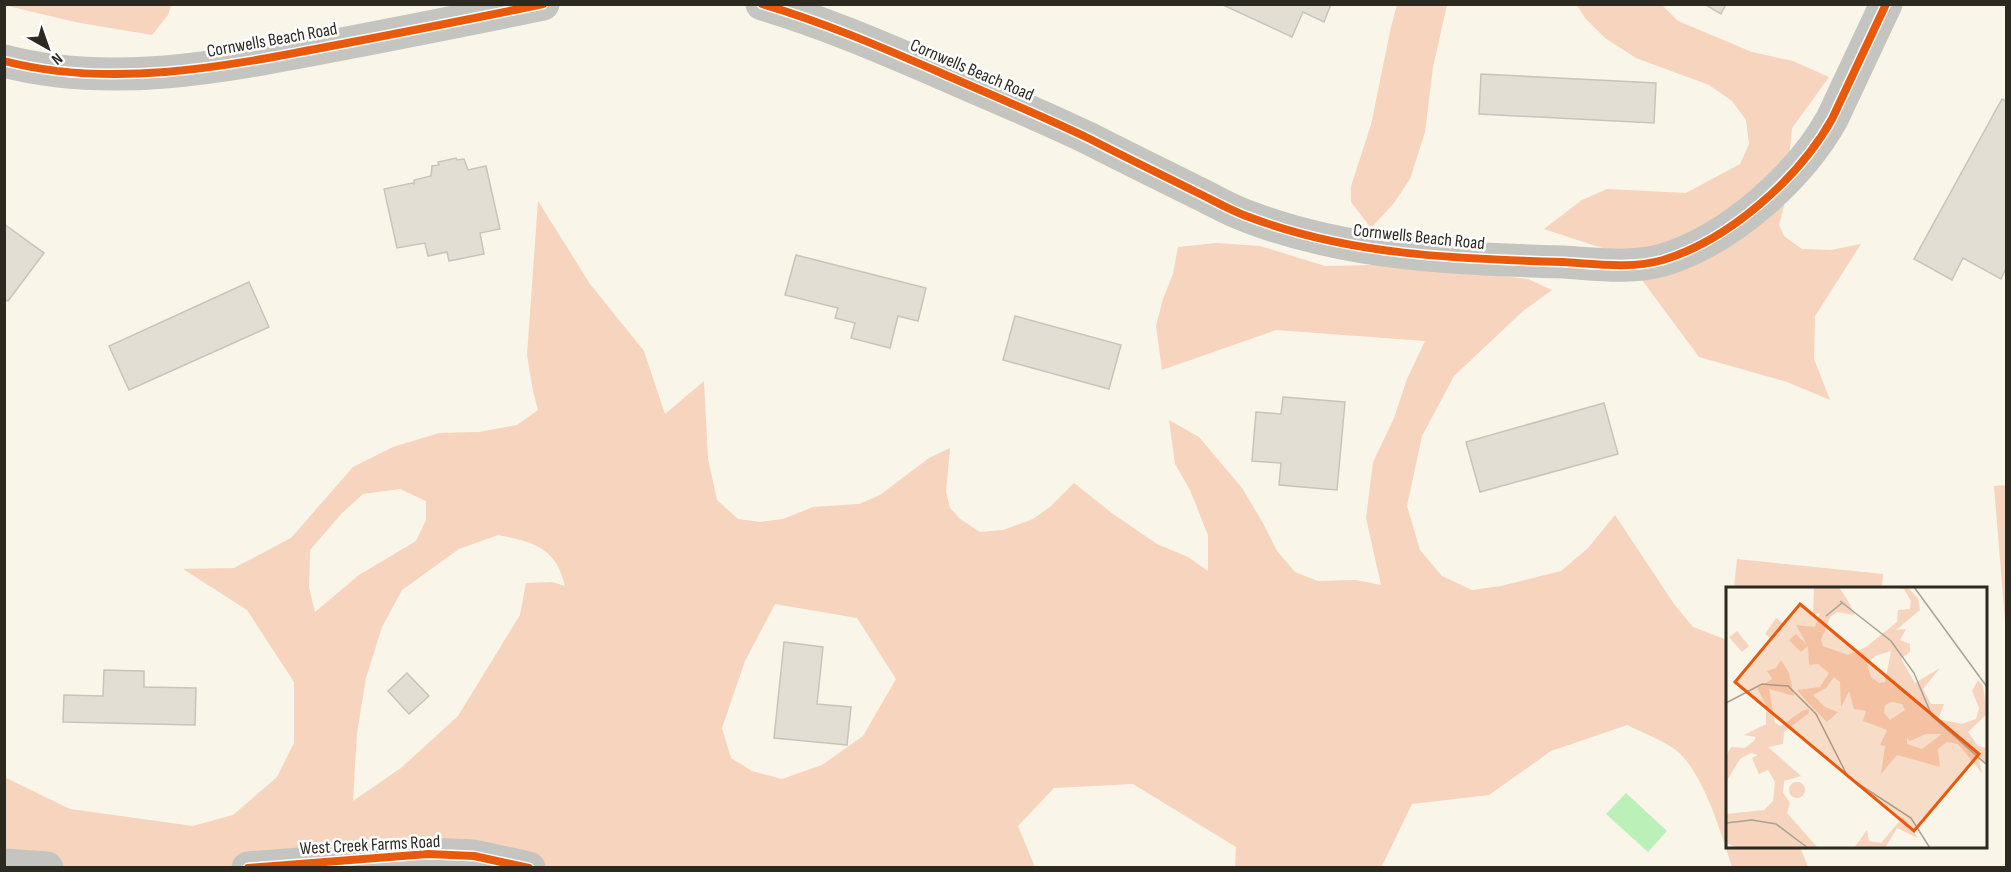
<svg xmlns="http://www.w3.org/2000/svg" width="2011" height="872" viewBox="0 0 2011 872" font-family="'Sofia Sans Condensed',sans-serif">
<rect width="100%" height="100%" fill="#f9f5e8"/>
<path fill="#f6d4bd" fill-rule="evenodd" d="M 4,5 L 5,4 L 171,5 L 168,15 L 152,35 L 75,22 Z
M 1397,5 L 1447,5 L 1433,67 L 1425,132 L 1410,179 L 1394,203 L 1371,228 L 1351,202 L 1351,186 L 1371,125 L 1391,27 Z
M 1577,5 L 1662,5 L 1678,21 L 1752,52 L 1793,61 L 1829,77 L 1792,128 L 1785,202 L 1779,225 L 1784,236 L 1802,249 L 1831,250 L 1861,244 L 1815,316 L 1814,359 L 1830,400 L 1787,382 L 1699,357 L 1639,276 L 1608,250 L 1544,229 L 1582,200 L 1607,189 L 1686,193 L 1740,164 L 1749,144 L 1746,120 L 1732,101 L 1709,85 L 1636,58 L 1605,38 L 1585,18 Z
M 538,201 L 590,284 L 644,351 L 665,414 L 704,381 L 708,459 L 717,500 L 738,519 L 760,522 L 783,519 L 813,507 L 859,504 L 880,495 L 929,458 L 950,448 L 946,492 L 950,508 L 960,519 L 980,532 L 1003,530 L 1033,519 L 1050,507 L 1074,483 L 1113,514 L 1157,544 L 1188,557 L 1208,571 L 1208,535 L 1190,490 L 1175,464 L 1169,420 L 1199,437 L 1242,488 L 1263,523 L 1277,551 L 1295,572 L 1318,581 L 1356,580 L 1381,585 L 1366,518 L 1373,462 L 1394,418 L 1407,379 L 1425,341 L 1276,330 L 1162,370 L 1156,326 L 1163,299 L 1173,274 L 1178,247 L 1216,243 L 1260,246 L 1325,266 L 1374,265 L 1483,274 L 1528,279 L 1552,290 L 1523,311 L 1454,376 L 1422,436 L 1407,506 L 1420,550 L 1442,576 L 1472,590 L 1501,586 L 1561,571 L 1588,548 L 1615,515 L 1674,604 L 1693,627 L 1727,640 L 1728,846 L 1800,847 L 1808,867 L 1732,867 C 1721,833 1704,774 1677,751 C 1665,741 1641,732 1627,725 L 1551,751 L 1489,795 L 1412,804 L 1381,868 L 1235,867 L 1236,847 L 1133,784 L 1054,788 L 1018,826 L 1035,867 L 5,867 L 4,777 L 70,809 L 193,826 L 233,815 L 277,777 L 294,743 L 294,682 L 247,610 L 183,569 L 234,568 L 291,538 L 353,467 L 393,447 L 439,433 L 479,432 L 517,425 L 538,410 L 533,391 L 527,355 ZM 400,489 L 426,501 L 426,520 L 416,541 L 359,575 L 315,612 L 309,587 L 310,550 L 342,513 L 363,494 ZM 498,535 C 533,542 556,547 565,586 L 552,582 L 526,583 L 520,615 L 458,716 L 401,768 L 353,801 L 357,733 L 366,678 L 382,627 L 402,590 L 459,549 ZM 775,604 L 857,618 L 896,679 L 863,736 L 822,765 L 782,779 L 752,771 L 731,758 L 722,728 L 745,661 Z
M 2006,485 L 2006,633 L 1994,486 Z
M 1737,559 L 1883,574 L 1882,588 L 1734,588 Z"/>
<path fill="#bcf0b9" d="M 1626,793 L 1667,831 L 1648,852 L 1606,814 Z"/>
<path fill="#e2ded4" stroke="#c9c4bb" stroke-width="1.5" d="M 1221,4 L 1331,4 L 1324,22 L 1303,12 L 1292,37 Z
M 1704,4 L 1726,4 L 1721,14 Z
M 1481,74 L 1656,83 L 1654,123 L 1479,114 Z
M 2002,99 L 2006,101 L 2006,268 L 2001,279 L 1963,258 L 1952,280 L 1914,259 Z
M 456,158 L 457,160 L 464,159 L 468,170 L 486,166 L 500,229 L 480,233 L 484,254 L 449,261 L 447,252 L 428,256 L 425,243 L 397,248 L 384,189 L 412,183 L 414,184 L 414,180 L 431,176 L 432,166 L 439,165 L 438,162 Z
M 4,224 L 44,253 L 8,301 L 4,299 Z
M 796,255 L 926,288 L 918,321 L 898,316 L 890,348 L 851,338 L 855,323 L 835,318 L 838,308 L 785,295 Z
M 249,282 L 269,327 L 129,390 L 109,346 Z
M 1015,316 L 1121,345 L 1109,389 L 1003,360 Z
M 1283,397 L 1345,402 L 1337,490 L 1279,485 L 1281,463 L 1252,461 L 1256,412 L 1281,414 Z
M 1604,403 L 1618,454 L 1480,492 L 1466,442 Z
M 784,642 L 823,647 L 817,704 L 851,707 L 847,745 L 774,738 Z
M 104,670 L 144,671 L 144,687 L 196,688 L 195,725 L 63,722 L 64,695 L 103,696 Z
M 407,673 L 429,696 L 409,714 L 388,691 Z"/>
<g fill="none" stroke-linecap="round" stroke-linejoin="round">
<path stroke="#c4c5c0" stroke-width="33" d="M 762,4 C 823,22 881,47 939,72 C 989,94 1040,115 1090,139 C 1125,157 1160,174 1196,192 C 1213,200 1231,211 1249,217 C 1349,255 1457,259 1563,262 C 1596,264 1631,269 1663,260 C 1729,240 1799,178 1832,119 L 1886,4
M 4,61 C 115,90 232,65 342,44 C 409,31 476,18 543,4
M 4,865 L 47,868
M 248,868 L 428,854 L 474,856 L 529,868"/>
<g stroke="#fff" stroke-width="11">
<path id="cycleway" d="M 762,4 C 823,22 881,47 939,72 C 989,94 1040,115 1090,139 C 1125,157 1160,174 1196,192 C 1213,200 1231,211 1249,217 C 1349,255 1457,259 1563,262 C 1596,264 1631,269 1663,260 C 1729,240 1799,178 1832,119 L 1886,4
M 4,61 C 115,90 232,65 342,44 C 409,31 476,18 543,4
M 248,868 L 428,854 L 474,856 L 529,868"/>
</g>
<use href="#cycleway" stroke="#e8590c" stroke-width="8"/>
</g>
<g text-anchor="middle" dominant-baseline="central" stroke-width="5" stroke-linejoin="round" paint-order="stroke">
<g font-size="18" fill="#2b2920" stroke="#fff">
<text transform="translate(272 40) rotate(-10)">Cornwells Beach Road</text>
<text transform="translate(972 70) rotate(23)">Cornwells Beach Road</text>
<text transform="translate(1419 237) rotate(6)">Cornwells Beach Road</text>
<text transform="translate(370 845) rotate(-3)">West Creek Farms Road</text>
</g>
</g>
<g transform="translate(1726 587)">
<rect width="261" height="261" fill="#f9f5e8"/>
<path d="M 88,0 L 113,0 L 122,14 L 129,28 L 111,25 L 104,30 L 95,53 L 97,59 L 122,68 L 140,60 L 171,35 L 172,23 L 184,22 L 185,14 L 178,2 L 168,0 L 181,0 L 192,11 L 194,23 L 170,43 L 180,42 L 174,53 L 184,57 L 184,65 L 175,72 L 189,96 L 214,81 L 197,102 L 205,117 L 218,117 L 212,132 L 236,137 L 250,132 L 253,121 L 246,104 L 252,93 L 257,99 L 261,127 L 242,145 L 252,159 L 261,161 L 261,176 L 253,173 L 256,186 L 232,157 L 221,155 L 212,162 L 214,180 L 171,168 L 155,187 L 159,159 L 154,158 L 161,143 L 137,134 L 140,124 L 128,122 L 123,104 L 115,120 L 114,95 L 108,90 L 100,101 L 87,108 L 99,120 L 112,125 L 101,135 L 82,116 L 71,103 L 94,100 L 103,86 L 92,77 L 83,78 L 82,59 L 75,65 L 63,53 L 70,47 L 81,58 L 70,38 L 89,40 L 94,26 L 87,28 ZM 165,64 L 159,95 L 153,96 L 145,90 L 141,77 L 149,69 ZM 166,115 L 176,117 L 179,123 L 164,133 L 158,126 L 159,118 ZM 200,147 L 216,147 L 196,162 L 181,157 L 181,151 L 184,154 ZM 50,31 L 58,37 L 47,53 L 39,47 ZM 11,44 L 23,59 L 16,65 L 3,50 ZM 55,73 L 63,86 L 68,109 L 43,102 L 49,136 L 55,139 L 76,124 L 83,122 L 83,126 L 58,145 L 57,157 L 42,160 L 75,189 L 58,194 L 57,206 L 64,216 L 61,226 L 92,261 L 12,261 L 0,256 L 0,227 L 38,223 L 47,214 L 49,195 L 42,183 L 33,187 L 26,171 L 32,168 L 25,166 L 14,172 L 0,195 L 0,169 L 5,160 L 19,161 L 28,154 L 30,150 L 18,148 L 40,137 L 40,118 L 31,101 L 46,92 L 41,84 L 50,81 ZM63 203a8 8 0 1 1 16 0a8 8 0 1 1-16 0ZM 177,230 L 192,251 L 171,241 L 159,261 L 128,261 L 141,243 L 143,254 L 155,256 Z" fill="#f6d4bd" fill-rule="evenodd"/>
<path fill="none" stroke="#a7a398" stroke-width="1.5" d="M 188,0 L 261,100M 114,14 L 165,54 L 188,86 L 206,129 L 261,178M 100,29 L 116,16M 0,116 L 36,97 L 62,99 L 90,127 L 122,190 L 185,231 L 204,261M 0,236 L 26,233 L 50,237 L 82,261"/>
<path fill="#e8590c" fill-opacity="0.15" stroke="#e8590c" stroke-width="3" d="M 74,17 L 253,167 L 188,244 L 9,95 Z"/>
<rect width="261" height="261" fill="none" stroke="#2b2920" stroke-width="3"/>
</g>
<rect width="2011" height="872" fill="none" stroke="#2b2920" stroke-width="12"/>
<g transform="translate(48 48) rotate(140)" stroke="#ffffff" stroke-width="4.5" paint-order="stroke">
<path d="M0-4.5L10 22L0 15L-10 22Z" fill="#2b2920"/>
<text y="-9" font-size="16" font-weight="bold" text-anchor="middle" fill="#2b2920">N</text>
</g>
</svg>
